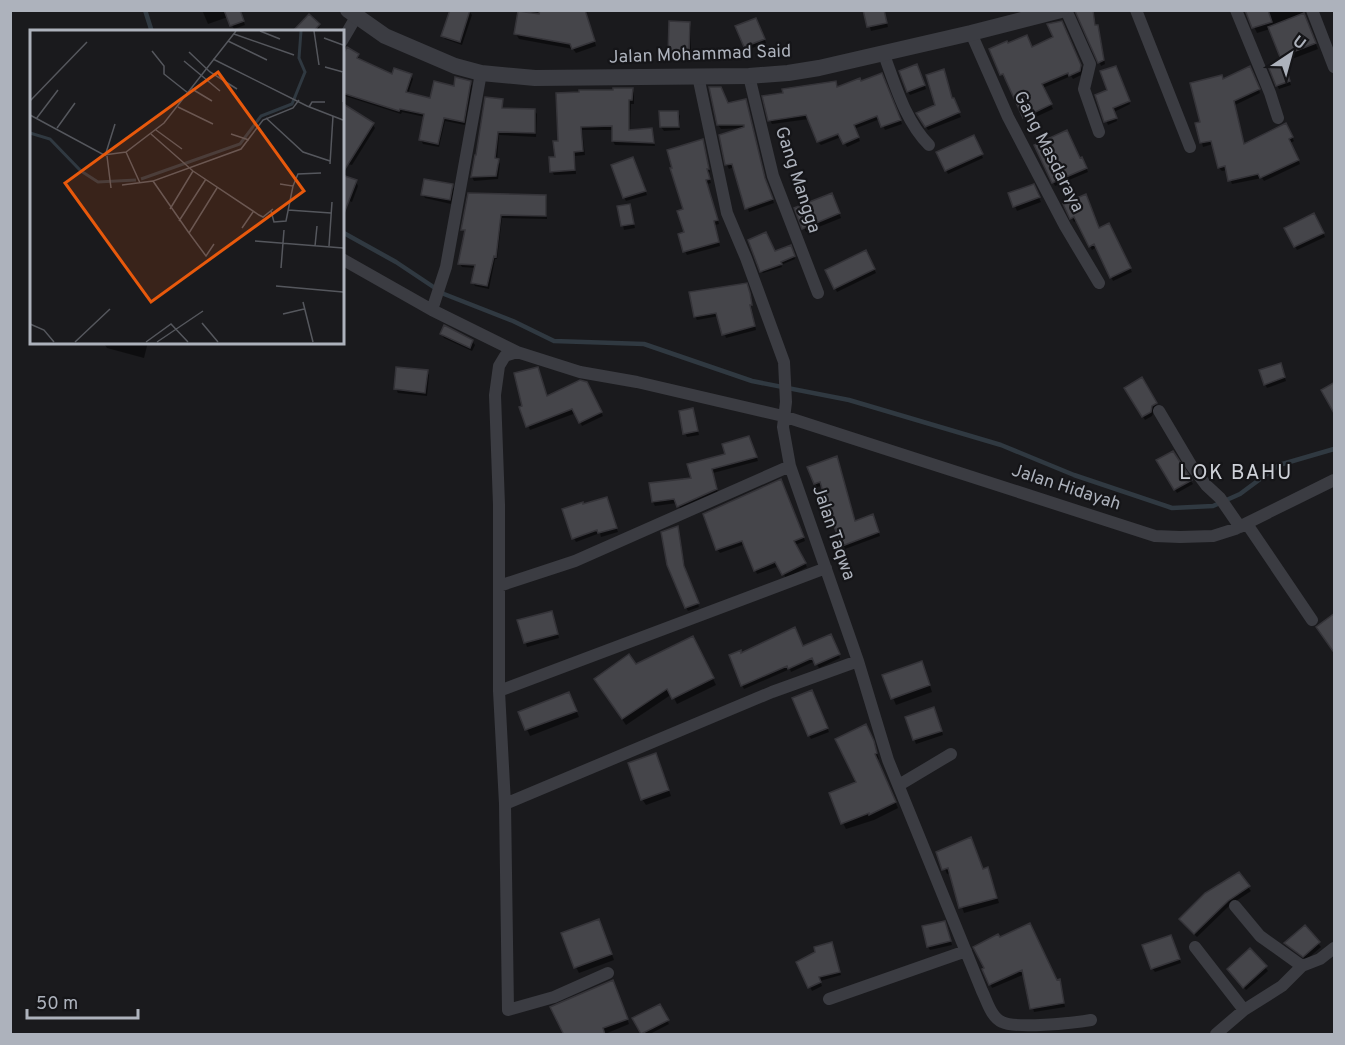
<svg xmlns="http://www.w3.org/2000/svg" width="1345" height="1045" viewBox="0 0 1345 1045" font-family="Overpass,sans-serif">
<rect width="100%" height="100%" fill="#1a1a1d"/>
<path fill="#0007" d="M 202,10 L 239,10 L 245,25 L 234,29 L 228,17 L 208,24 Z
M 570,10 L 592,10 L 586,13 L 596,46 L 576,53 L 573,49 L 519,39 L 516,34 L 540,16 Z
M 865,10 L 884,10 L 888,27 L 871,31 Z
M 1078,10 L 1094,12 L 1096,27 L 1099,30 L 1105,64 L 1101,66 Z
M 1246,10 L 1302,10 L 1318,49 L 1284,62 L 1270,29 L 1257,33 Z
M 469,11 L 472,15 L 462,45 L 445,39 L 443,35 Z
M 689,23 L 691,27 L 691,60 L 672,60 L 670,56 Z
M 758,23 L 766,43 L 747,50 L 745,46 Z
M 319,25 L 320,32 L 299,32 Z
M 1063,26 L 1083,70 L 1081,75 L 1073,79 L 1071,76 L 1043,88 L 1053,109 L 1027,121 L 1007,77 L 1004,78 L 991,50 L 1008,45 L 1032,49 L 1055,38 Z
M 342,49 L 347,49 L 358,55 L 359,61 L 393,76 L 411,75 L 413,79 L 408,94 L 431,100 L 455,88 L 470,83 L 472,86 L 465,125 L 445,121 L 439,147 L 423,144 L 421,140 L 425,117 L 402,112 L 401,114 L 342,95 Z
M 1285,67 L 1291,85 L 1279,89 L 1277,85 Z
M 918,70 L 926,89 L 910,95 L 908,92 Z
M 1117,71 L 1130,104 L 1114,112 L 1117,121 L 1108,125 L 1097,96 L 1109,91 Z
M 1252,72 L 1260,93 L 1235,105 L 1244,145 L 1285,125 L 1294,141 L 1290,143 L 1300,164 L 1264,181 L 1262,178 L 1232,184 L 1227,170 L 1222,171 L 1219,168 L 1213,144 L 1203,147 L 1197,124 L 1201,123 L 1224,81 Z
M 883,78 L 902,124 L 885,130 L 880,119 L 854,129 L 860,141 L 847,147 L 841,137 L 821,145 L 819,143 L 846,132 L 809,119 L 772,124 L 770,120 L 835,82 L 838,88 Z
M 632,89 L 634,93 L 634,104 L 631,104 L 630,131 L 652,130 L 655,146 L 615,145 L 613,141 L 613,130 L 582,130 L 585,155 L 575,156 L 576,174 L 554,175 L 552,171 L 556,158 L 559,142 Z
M 502,100 L 503,109 L 534,110 L 537,114 L 536,137 L 499,135 L 497,160 L 500,164 L 498,179 L 474,181 L 472,177 L 476,157 Z
M 952,100 L 961,117 L 928,130 L 918,114 Z
M 745,101 L 766,183 L 774,203 L 749,212 L 734,167 L 729,169 L 727,165 L 721,136 L 743,128 L 721,129 L 718,125 L 728,104 Z
M 677,112 L 680,116 L 680,130 L 664,131 L 661,127 Z
M 362,118 L 373,125 L 375,128 L 352,165 L 348,164 Z
M 973,137 L 983,158 L 948,174 L 938,153 Z
M 702,141 L 710,172 L 708,173 L 711,183 L 707,184 L 719,224 L 715,225 L 720,246 L 687,255 L 685,251 L 685,210 L 674,168 Z
M 1036,146 L 1079,159 L 1084,162 L 1088,172 L 1055,186 Z
M 635,163 L 647,195 L 626,201 L 624,197 Z
M 342,176 L 356,182 L 358,186 L 352,202 L 342,198 Z
M 452,186 L 454,189 L 451,204 L 425,198 L 423,194 Z
M 1033,186 L 1041,202 L 1017,211 L 1010,194 Z
M 545,196 L 547,200 L 547,219 L 502,218 L 497,259 L 495,259 L 489,289 L 475,286 L 473,283 L 476,268 L 462,267 L 460,264 L 465,233 L 463,229 Z
M 833,198 L 841,218 L 806,232 L 804,228 Z
M 1065,204 L 1099,230 L 1108,225 L 1132,272 L 1113,281 L 1097,247 L 1092,250 L 1077,220 L 1074,222 Z
M 629,205 L 635,228 L 624,230 L 619,207 Z
M 1314,215 L 1325,237 L 1297,250 L 1286,229 Z
M 791,249 L 795,259 L 781,265 L 782,267 L 763,273 L 761,271 L 775,253 Z
M 866,252 L 876,273 L 837,292 L 827,271 Z
M 748,289 L 756,330 L 726,338 L 719,316 L 697,320 L 695,316 Z
M 442,334 L 472,341 L 475,345 L 472,351 L 444,338 Z
M 103,342 L 148,342 L 144,358 L 107,348 Z
M 539,369 L 547,398 L 586,383 L 603,416 L 582,426 L 576,413 L 530,430 L 521,408 L 524,407 L 516,374 Z
M 1282,369 L 1286,381 L 1267,388 L 1265,384 Z
M 427,372 L 429,375 L 427,396 L 398,393 L 396,389 Z
M 1142,379 L 1158,408 L 1154,411 L 1152,416 L 1145,420 L 1126,388 Z
M 692,410 L 699,435 L 687,437 L 685,433 Z
M 751,441 L 758,461 L 713,473 L 718,493 L 681,510 L 677,503 L 655,506 L 653,502 L 693,479 Z
M 1172,453 L 1193,484 L 1177,493 L 1158,461 Z
M 838,462 L 856,522 L 874,520 L 880,536 L 845,549 L 822,486 L 817,487 L 809,468 Z
M 783,484 L 805,541 L 795,545 L 807,567 L 786,578 L 779,566 L 757,574 L 745,544 L 720,553 L 717,549 Z
M 608,502 L 618,532 L 601,537 L 600,533 L 576,542 L 574,538 L 583,505 Z
M 677,528 L 686,571 L 699,607 L 688,611 L 686,607 Z
M 551,613 L 559,638 L 527,647 L 519,621 Z
M 832,640 L 840,658 L 819,668 L 815,661 L 791,672 L 790,669 L 744,689 L 742,685 L 741,654 L 803,648 Z
M 696,644 L 716,685 L 677,704 L 672,694 L 626,725 L 599,685 L 636,666 Z
M 924,669 L 932,692 L 896,705 L 884,676 Z
M 814,695 L 829,732 L 811,739 L 809,735 Z
M 572,700 L 579,717 L 530,736 L 520,713 Z
M 936,713 L 943,735 L 916,744 L 907,718 Z
M 869,732 L 879,759 L 877,760 L 898,808 L 874,820 L 846,829 L 843,823 L 858,783 Z
M 656,755 L 671,796 L 646,805 L 642,799 Z
M 938,852 L 990,874 L 999,903 L 964,913 L 951,873 L 947,874 Z
M 1239,874 L 1251,891 L 1230,905 L 1197,937 L 1183,923 Z
M 946,926 L 952,945 L 930,950 L 928,947 Z
M 602,927 L 614,960 L 579,973 L 576,967 Z
M 1305,928 L 1321,947 L 1306,960 L 1286,944 Z
M 998,936 L 1057,981 L 1059,981 L 1065,1007 L 1034,1012 L 1025,974 L 992,988 L 984,970 Z
M 1173,940 L 1181,963 L 1155,972 L 1152,968 Z
M 833,948 L 841,975 L 820,981 L 822,986 L 812,991 L 798,962 Z
M 1265,967 L 1268,971 L 1246,990 L 1231,973 Z
M 615,986 L 629,1024 L 605,1034 L 565,1034 Z
M 659,1006 L 669,1024 L 650,1034 L 643,1034 L 634,1019 Z"/>
<g fill="none" stroke-linecap="round" stroke-linejoin="round">
<path stroke="#303941" stroke-width="4.5" d="M 145,10 L 152,32
M 342,232 L 396,262 L 444,294 L 513,321 L 554,341 L 644,344 L 752,381 L 849,400 L 1001,445 L 1074,475 L 1172,508 L 1213,506 L 1240,494 L 1279,465 L 1334,449"/>
</g>
<path fill="#45454a" stroke="#353439" stroke-width="1.5" d="M 224,10 L 240,10 L 244,21 L 230,26 Z
M 450,10 L 470,10 L 460,42 L 441,36 Z
M 540,10 L 585,10 L 595,41 L 572,49 L 570,44 L 514,34 L 518,11 L 539,14 Z
M 863,10 L 884,10 L 887,23 L 867,27 Z
M 1093,10 L 1095,25 L 1098,25 L 1104,60 L 1098,63 L 1075,11 Z
M 1245,10 L 1268,10 L 1272,22 L 1252,28 Z
M 1304,13 L 1316,43 L 1280,57 L 1268,27 Z
M 309,14 L 320,24 L 313,32 L 292,32 Z
M 756,18 L 765,39 L 744,47 L 735,26 Z
M 669,21 L 690,22 L 689,57 L 668,56 Z
M 1062,21 L 1081,65 L 1080,71 L 1069,76 L 1068,73 L 1042,84 L 1052,104 L 1023,118 L 1003,74 L 1000,75 L 989,49 L 1007,41 L 1008,43 L 1027,35 L 1032,47 L 1053,37 L 1047,24 Z
M 347,47 L 359,54 L 357,58 L 392,74 L 394,68 L 412,74 L 406,92 L 430,98 L 434,81 L 454,86 L 455,77 L 471,81 L 464,122 L 444,118 L 438,144 L 419,140 L 424,114 L 400,109 L 399,111 L 342,93 L 342,57 Z
M 1284,61 L 1290,81 L 1276,86 L 1268,66 Z
M 917,64 L 925,85 L 907,92 L 899,71 Z
M 1116,66 L 1130,101 L 1113,108 L 1117,118 L 1104,122 L 1095,95 L 1107,90 L 1100,71 Z
M 1250,66 L 1260,89 L 1234,101 L 1244,144 L 1286,123 L 1293,137 L 1289,139 L 1299,160 L 1260,178 L 1258,174 L 1228,181 L 1225,166 L 1218,168 L 1211,141 L 1200,143 L 1195,123 L 1200,122 L 1190,83 L 1222,75 L 1223,79 Z
M 944,69 L 952,98 L 954,98 L 960,112 L 925,127 L 916,113 L 935,105 L 926,75 Z
M 882,73 L 901,120 L 881,127 L 877,116 L 854,125 L 859,137 L 843,144 L 838,134 L 817,142 L 806,115 L 768,121 L 762,96 L 783,93 L 782,89 L 836,81 L 837,87 L 860,78 L 861,81 Z
M 709,87 L 721,87 L 728,103 L 746,99 L 765,178 L 773,199 L 745,209 L 732,164 L 725,165 L 719,135 L 744,127 L 744,125 L 717,125 Z
M 613,88 L 633,88 L 632,100 L 629,100 L 629,130 L 652,128 L 654,143 L 612,141 L 612,126 L 581,127 L 583,151 L 574,152 L 575,170 L 550,172 L 549,157 L 555,157 L 553,141 L 558,141 L 556,93 L 579,92 L 579,90 L 613,90 Z
M 485,97 L 503,99 L 502,108 L 535,109 L 535,133 L 498,132 L 495,158 L 499,159 L 496,176 L 471,177 L 475,155 L 476,155 Z
M 342,103 L 374,123 L 342,174 Z
M 659,111 L 678,111 L 679,127 L 660,127 Z
M 1067,130 L 1080,158 L 1082,157 L 1087,168 L 1052,183 L 1034,145 Z
M 974,135 L 983,154 L 945,171 L 936,152 Z
M 703,139 L 709,169 L 707,169 L 710,179 L 706,180 L 718,220 L 714,221 L 719,242 L 683,252 L 678,234 L 684,232 L 677,211 L 683,209 L 670,168 L 672,168 L 667,150 Z
M 633,157 L 646,191 L 623,198 L 611,165 Z
M 342,175 L 357,180 L 343,216 L 342,216 Z
M 424,179 L 453,184 L 450,200 L 421,195 Z
M 1034,184 L 1040,197 L 1013,207 L 1008,193 Z
M 468,193 L 546,195 L 546,216 L 501,215 L 496,257 L 494,256 L 487,286 L 471,283 L 475,265 L 458,264 L 465,230 L 461,230 Z
M 832,193 L 840,213 L 802,229 L 794,208 Z
M 1086,194 L 1099,228 L 1109,223 L 1131,268 L 1110,278 L 1094,244 L 1089,247 L 1074,217 L 1070,219 L 1063,204 Z
M 630,204 L 634,224 L 621,226 L 617,206 Z
M 1314,213 L 1324,233 L 1294,247 L 1284,228 Z
M 766,232 L 775,251 L 791,245 L 795,256 L 781,262 L 782,264 L 760,272 L 748,240 Z
M 866,250 L 875,269 L 834,289 L 825,270 Z
M 747,283 L 750,293 L 752,305 L 750,305 L 755,326 L 722,335 L 716,313 L 694,317 L 689,292 Z
M 444,325 L 473,340 L 470,348 L 440,334 Z
M 1281,363 L 1285,377 L 1264,385 L 1259,370 Z
M 396,367 L 428,370 L 425,393 L 394,389 Z
M 538,367 L 547,396 L 580,380 L 587,382 L 602,412 L 579,423 L 572,409 L 526,427 L 519,407 L 522,406 L 514,373 Z
M 1142,377 L 1157,403 L 1152,406 L 1151,412 L 1142,417 L 1124,388 Z
M 1335,382 L 1335,415 L 1321,390 Z
M 693,408 L 698,431 L 683,434 L 679,411 Z
M 749,436 L 757,457 L 712,469 L 717,489 L 677,507 L 674,499 L 652,502 L 649,483 L 691,478 L 687,464 L 725,454 L 722,444 Z
M 1173,451 L 1192,480 L 1174,490 L 1156,460 Z
M 837,456 L 855,521 L 873,514 L 879,532 L 842,546 L 832,522 L 820,482 L 814,484 L 807,467 Z
M 781,479 L 804,537 L 794,541 L 806,563 L 782,575 L 775,562 L 754,571 L 742,541 L 716,550 L 703,514 Z
M 607,497 L 617,528 L 598,533 L 597,530 L 572,539 L 562,509 L 583,502 L 583,504 Z
M 678,526 L 684,566 L 699,603 L 685,608 L 667,565 L 661,532 Z
M 552,611 L 558,634 L 524,643 L 517,620 Z
M 1335,613 L 1335,654 L 1316,627 Z
M 795,627 L 803,646 L 831,634 L 840,654 L 815,665 L 812,658 L 788,669 L 787,666 L 741,686 L 729,655 L 741,650 L 741,653 Z
M 693,636 L 714,678 L 672,699 L 667,689 L 622,719 L 594,679 L 629,654 L 636,664 Z
M 922,661 L 930,685 L 891,699 L 882,675 Z
M 812,690 L 828,728 L 808,736 L 792,698 Z
M 569,692 L 577,711 L 525,730 L 518,712 Z
M 934,707 L 942,731 L 913,740 L 905,717 Z
M 866,724 L 874,741 L 877,753 L 875,754 L 896,802 L 869,815 L 869,813 L 841,824 L 829,793 L 856,782 L 835,739 Z
M 656,753 L 669,790 L 641,800 L 628,763 Z
M 971,837 L 983,869 L 988,867 L 997,898 L 959,908 L 948,868 L 942,870 L 936,852 Z
M 1239,872 L 1250,886 L 1228,901 L 1194,934 L 1179,919 L 1205,893 Z
M 599,919 L 612,954 L 574,968 L 561,933 Z
M 945,921 L 951,941 L 927,947 L 922,926 Z
M 1030,923 L 1057,980 L 1060,979 L 1064,1003 L 1030,1009 L 1022,970 L 989,985 L 982,969 L 984,968 L 973,947 L 998,934 L 1000,937 Z
M 1305,925 L 1320,942 L 1303,957 L 1284,943 Z
M 1171,935 L 1180,959 L 1151,969 L 1142,945 Z
M 832,942 L 840,972 L 819,977 L 821,982 L 808,988 L 796,962 L 815,952 L 814,947 Z
M 1250,948 L 1267,966 L 1243,988 L 1227,969 Z
M 613,980 L 628,1019 L 603,1028 L 605,1035 L 564,1035 L 550,1007 Z
M 660,1004 L 669,1020 L 641,1034 L 632,1018 Z"/>
<g fill="none" stroke-linecap="round" stroke-linejoin="round">
<path stroke="#3b3c42" stroke-width="12" d="M 1066,10 L 1090,64 L 1084,89 L 1099,132
M 1136,10 L 1190,147
M 1236,10 L 1270,93 L 1278,118
M 1312,10 L 1334,67
M 971,33 L 1008,117 L 1065,226 L 1099,283
M 342,41 L 356,17
M 883,52 C 895,84 905,121 929,145
M 698,76 L 727,213 L 746,258 L 784,362 L 786,402 L 783,427 L 790,466 L 858,661 L 888,760 L 982,991 C 987,1001 991,1017 1002,1022 C 1015,1029 1074,1023 1091,1020
M 749,76 L 773,176 L 818,293
M 342,259 L 432,310 L 517,352
M 432,310 L 446,267 L 481,73
M 1159,411 L 1191,465 L 1206,485 L 1220,498 L 1240,527
M 1247,524 L 1312,620
M 499,586 L 575,561 L 790,466
M 499,691 L 826,568
M 899,785 L 951,754
M 505,804 L 499,691 L 499,505 L 495,395 L 499,366 L 505,356 L 517,352 L 580,372 L 637,382 L 783,416 L 1155,536 L 1180,537 L 1213,536 L 1235,529 L 1334,480
M 1195,947 L 1244,1010
M 1302,966 L 1320,959 L 1334,948
M 608,973 L 554,997 L 508,1010 L 505,804 L 772,692 L 858,661
M 829,999 L 966,951
M 1216,1034 L 1244,1010 L 1282,986 L 1302,966 L 1260,936 L 1235,906"/>
<path stroke="#3b3c42" stroke-width="16" d="M 348,10 L 385,36 L 455,66 L 481,73 L 535,78 L 749,76 L 788,73 L 819,68 L 971,33 L 1061,10"/>
</g>
<g text-anchor="middle" dominant-baseline="central" stroke-width="4.5" stroke-linejoin="round" paint-order="stroke">
<g font-size="18" fill="#adb2bc" stroke="#151518">
<text transform="translate(700 55) rotate(-2)">Jalan Mohammad Said</text>
<text transform="translate(1048 152) rotate(63)">Gang Masdaraya</text>
<text transform="translate(797 180) rotate(72)">Gang Mangga</text>
<text transform="translate(1066 488) rotate(18)">Jalan Hidayah</text>
<text transform="translate(833 533) rotate(71)">Jalan Taqwa</text>
</g>
<g font-size="21" letter-spacing="1.5" fill="#ced1d8" stroke="#151518">
<text x="1236" y="473">LOK BAHU</text>
</g>
</g>
<g transform="translate(30 30)">
<rect width="314" height="314" fill="#1a1a1d"/>
<path fill="none" stroke="#303941" stroke-width="3" d="M 0,103 L 20,109 L 51,141 L 68,152 L 106,150M 111,149 L 210,114 L 231,86 L 262,74 L 275,42 L 269,28 L 271,1"/>
<path fill="none" stroke="#55575d" stroke-width="1.5" d="M 230,1 L 250,9M 284,1 L 289,35M 204,4 L 264,25M 294,8 L 313,15M 198,11 L 237,30M 122,21 L 134,36 L 134,44 L 158,63M 159,22 L 180,42 L 207,59M 183,29 L 277,76 L 313,90M 154,31 L 190,61M 295,37 L 313,42M 313,43 L 313,72M 162,59 L 182,71M 0,71 L 57,12M 148,77 L 183,94M 279,77 L 282,72 L 295,72M 0,85 L 74,125 L 96,122 L 134,93 L 206,1M 236,88 L 273,122 L 300,131M 6,89 L 28,60M 27,98 L 45,73M 126,100 L 152,119M 121,104 L 163,141 L 229,185 L 233,187 L 243,179M 201,104 L 219,110M 96,122 L 110,153M 75,126 L 85,94M 77,126 L 81,158M 300,134 L 303,86M 92,155 L 123,151M 263,156 L 268,144 L 291,143M 140,179 L 163,141M 258,180 L 301,183M 241,181 L 244,192 L 256,191 L 263,156 L 250,154M 149,191 L 176,149M 212,198 L 223,182M 159,203 L 123,151 L 211,119 L 233,90 L 263,78 L 269,70M 225,211 L 313,218M 184,214 L 176,226 L 159,203 L 187,158M 285,216 L 287,196M 299,216 L 302,172M 251,238 L 254,200M 246,256 L 313,262M 273,272 L 283,312M 253,284 L 274,279M 172,293 L 188,312M 0,294 L 14,300 L 24,312M 45,312 L 80,279M 116,312 L 141,294 L 158,312M 127,312 L 173,281"/>
<path fill="#e8590c" fill-opacity="0.15" stroke="#e8590c" stroke-width="3" d="M 188,42 L 274,161 L 121,272 L 35,153 Z"/>
<rect width="314" height="314" fill="none" stroke="#adb2bc" stroke-width="3"/>
</g>
<rect width="1345" height="1045" fill="none" stroke="#adb2bc" stroke-width="24"/>
<g transform="translate(1291 54) rotate(36)" stroke="#151518" stroke-width="4.5" paint-order="stroke">
<path d="M0-4.5L10 22L0 15L-10 22Z" fill="#adb2bc"/>
<text y="-9" font-size="16" font-weight="bold" text-anchor="middle" fill="#adb2bc">U</text>
</g>
<path d="M27 1009v9h111v-9" fill="none" stroke="#adb2bc" stroke-width="3"/>
<text x="36" y="1009" font-size="18" fill="#adb2bc" stroke="#151518" stroke-width="4.5" paint-order="stroke">50 m</text>
</svg>
